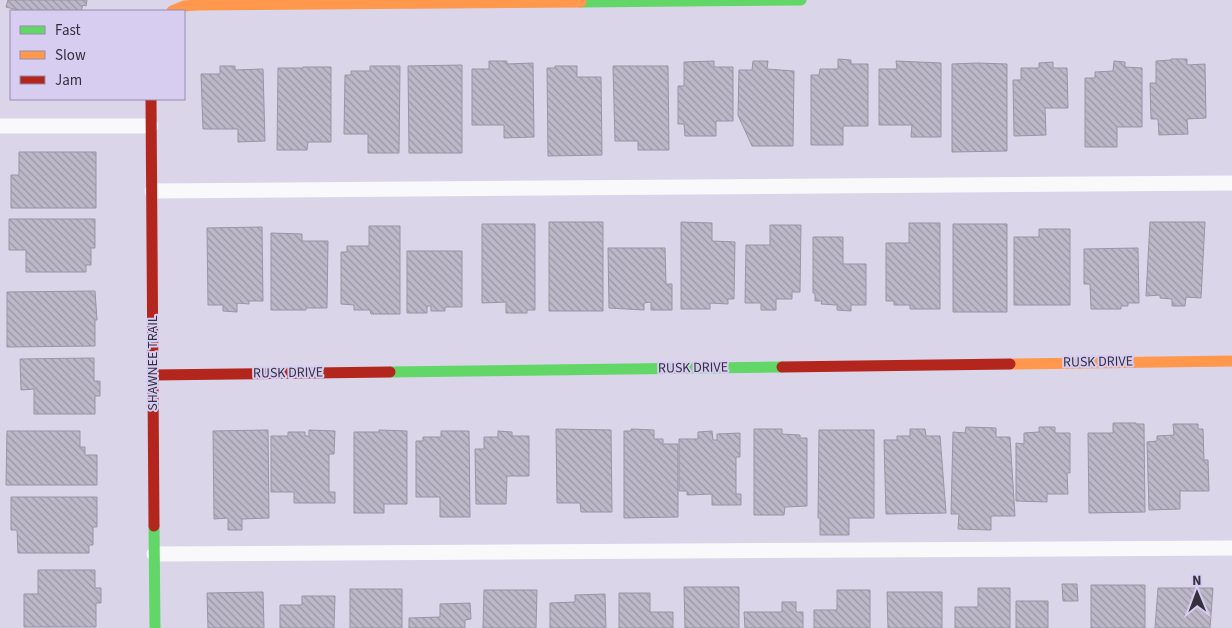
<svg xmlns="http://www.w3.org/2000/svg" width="1232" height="628" viewBox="0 0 1232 628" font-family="'Source Sans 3',sans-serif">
<defs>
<pattern id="building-back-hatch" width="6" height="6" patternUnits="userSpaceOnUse" patternTransform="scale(1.25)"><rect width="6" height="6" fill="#bdb8c8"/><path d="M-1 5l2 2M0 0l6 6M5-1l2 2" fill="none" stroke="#9a96a4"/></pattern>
</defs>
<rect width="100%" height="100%" fill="#dad5e9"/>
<path fill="url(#building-back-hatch)" stroke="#9995a4" d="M 8,0 L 87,0 L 86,6 L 83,5 L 81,11 L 22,11 L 6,7 Z
M 838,59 L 851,60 L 851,64 L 868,64 L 868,126 L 843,126 L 843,145 L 811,145 L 811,75 L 819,75 L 820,69 L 838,69 Z
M 1171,59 L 1187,59 L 1187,65 L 1205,64 L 1206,118 L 1187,119 L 1188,134 L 1159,135 L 1158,119 L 1151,119 L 1150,83 L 1156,83 L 1156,61 L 1171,60 Z
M 489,61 L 507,61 L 507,64 L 533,63 L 534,137 L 504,138 L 504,125 L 472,125 L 472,69 L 489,69 Z
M 714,61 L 714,67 L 733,67 L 733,121 L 716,121 L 716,136 L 685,136 L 684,124 L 678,124 L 678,86 L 684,86 L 684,62 Z
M 753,61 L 768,61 L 767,69 L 794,71 L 793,146 L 752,146 L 738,115 L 739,70 L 752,70 Z
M 896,61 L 941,63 L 941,137 L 911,137 L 912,125 L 879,125 L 879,69 L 897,69 Z
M 1114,61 L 1125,62 L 1125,67 L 1142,68 L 1142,127 L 1117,127 L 1117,147 L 1085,147 L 1085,78 L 1095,78 L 1095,72 L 1113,71 Z
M 1053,62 L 1053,68 L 1067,68 L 1068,108 L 1045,108 L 1046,135 L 1014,136 L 1013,80 L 1021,80 L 1021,68 L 1039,68 L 1039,63 Z
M 977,63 L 1007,64 L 1007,151 L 952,152 L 952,64 Z
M 462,65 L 462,153 L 409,153 L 408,66 Z
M 220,66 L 235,66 L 235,70 L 263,69 L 265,141 L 238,142 L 238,129 L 203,129 L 201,74 L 220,74 Z
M 370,66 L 400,66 L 399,153 L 368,153 L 368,134 L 344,134 L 345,75 L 351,75 L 351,71 L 370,71 Z
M 555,66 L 577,66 L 577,77 L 601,77 L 602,155 L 548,156 L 547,68 L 555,68 Z
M 613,66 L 668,66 L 669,150 L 638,150 L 638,141 L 615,141 Z
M 303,67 L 331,67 L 331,142 L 308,142 L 307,150 L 277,150 L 278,68 L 303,68 Z
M 19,152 L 96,152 L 96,208 L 11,208 L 11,175 L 19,175 Z
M 9,219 L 95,219 L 95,248 L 91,248 L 91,265 L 86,265 L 86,272 L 26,272 L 26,250 L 9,250 Z
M 549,222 L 603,222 L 603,311 L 549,311 Z
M 681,222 L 712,223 L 712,241 L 735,242 L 734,299 L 728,299 L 728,304 L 710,303 L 710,309 L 681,309 Z
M 1150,222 L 1205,222 L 1201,298 L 1186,297 L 1185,306 L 1172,306 L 1172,299 L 1160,298 L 1160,295 L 1146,296 Z
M 909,223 L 940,223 L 940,309 L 910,309 L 910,305 L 894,305 L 894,301 L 886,301 L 886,243 L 909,243 Z
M 482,224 L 535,224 L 535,310 L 527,310 L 527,313 L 506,313 L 506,302 L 482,303 Z
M 953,224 L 1007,224 L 1007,312 L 953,312 Z
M 770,225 L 801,225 L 800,292 L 792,292 L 792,299 L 776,299 L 776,310 L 761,310 L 761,303 L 745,303 L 746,245 L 770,245 Z
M 369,226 L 400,226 L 400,314 L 371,314 L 370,310 L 354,310 L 354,305 L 341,304 L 341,252 L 347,252 L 347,246 L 369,246 Z
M 262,227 L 263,301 L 249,301 L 249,304 L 237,303 L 237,312 L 223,311 L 223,305 L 208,305 L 207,228 Z
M 1039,229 L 1070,229 L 1070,305 L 1014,305 L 1014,237 L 1039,237 Z
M 271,233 L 302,234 L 302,241 L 328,241 L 327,308 L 306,308 L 306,310 L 271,310 Z
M 813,237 L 843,237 L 843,264 L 866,264 L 866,305 L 851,305 L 851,311 L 837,310 L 837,305 L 821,304 L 822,301 L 815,301 L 815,293 L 813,293 Z
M 608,248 L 665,248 L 666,284 L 672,284 L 672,310 L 651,310 L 651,302 L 644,303 L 644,310 L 609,308 Z
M 1138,248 L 1139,303 L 1128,303 L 1128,306 L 1121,306 L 1121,309 L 1091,309 L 1090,284 L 1084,284 L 1084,249 Z
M 407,251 L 462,251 L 462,307 L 445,307 L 445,311 L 431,311 L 431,306 L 427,306 L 427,313 L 407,313 Z
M 95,291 L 97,320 L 95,320 L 95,346 L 7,347 L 7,292 Z
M 94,358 L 94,381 L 100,381 L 100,396 L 95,396 L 95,414 L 34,414 L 34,389 L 21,390 L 20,359 Z
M 1113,423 L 1136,423 L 1136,424 L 1144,424 L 1145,512 L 1089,513 L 1088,433 L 1113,433 Z
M 1173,424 L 1198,424 L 1198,429 L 1203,429 L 1204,460 L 1208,460 L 1209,491 L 1180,491 L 1180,509 L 1149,510 L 1147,442 L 1157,441 L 1157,436 L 1174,435 Z
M 966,427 L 996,428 L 996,437 L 1010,437 L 1015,516 L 991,516 L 991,530 L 958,529 L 959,514 L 951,514 L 953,432 L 965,433 Z
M 1039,427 L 1055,427 L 1055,433 L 1070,433 L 1070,473 L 1067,473 L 1068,494 L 1047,494 L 1047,502 L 1016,501 L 1016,443 L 1024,444 L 1024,433 L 1039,432 Z
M 556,429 L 611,430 L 612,512 L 581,512 L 580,503 L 557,503 Z
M 631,429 L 654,430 L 654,439 L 663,439 L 663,444 L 678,444 L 678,517 L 624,518 L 624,431 L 631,431 Z
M 754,429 L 782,429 L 782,434 L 800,435 L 800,438 L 807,438 L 807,506 L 785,507 L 784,515 L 754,515 Z
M 910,429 L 925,429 L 926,436 L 940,436 L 946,513 L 886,514 L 884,440 L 897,440 L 897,436 L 910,436 Z
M 268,430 L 269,518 L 242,519 L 242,530 L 228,530 L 228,518 L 214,519 L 213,431 Z
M 309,430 L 335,431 L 334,454 L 329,454 L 329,492 L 335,492 L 335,503 L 294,503 L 294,492 L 271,492 L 271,436 L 288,436 L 288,432 L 305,432 L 305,436 L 309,436 Z
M 379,430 L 407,431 L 407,504 L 384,504 L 384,513 L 354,513 L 354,432 L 379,432 Z
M 819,430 L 874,430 L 874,518 L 849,518 L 849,535 L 820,535 L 820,518 L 818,518 Z
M 7,431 L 80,431 L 80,447 L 85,447 L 85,455 L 97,455 L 97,485 L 6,485 Z
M 441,431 L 469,431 L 470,517 L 440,517 L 440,497 L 416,497 L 416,441 L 423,441 L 423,437 L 441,437 Z
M 498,431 L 512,432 L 512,436 L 529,436 L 529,476 L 507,476 L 506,504 L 476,504 L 475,449 L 484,449 L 484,437 L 498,437 Z
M 712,431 L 713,440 L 717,440 L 717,434 L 740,433 L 740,457 L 736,457 L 736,494 L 741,494 L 741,505 L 712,505 L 712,494 L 687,495 L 687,491 L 679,491 L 679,439 L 698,439 L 698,432 Z
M 11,497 L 97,497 L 97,527 L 93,527 L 93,545 L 89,545 L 89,553 L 18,553 L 17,530 L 11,530 Z
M 38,570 L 95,570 L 95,588 L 101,588 L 101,603 L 96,603 L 96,627 L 24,627 L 24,594 L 38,594 Z
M 1062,584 L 1077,584 L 1078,601 L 1063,601 Z
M 1091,585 L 1145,585 L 1145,628 L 1091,628 Z
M 684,587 L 739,587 L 739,628 L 685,628 Z
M 978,588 L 1010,588 L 1010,628 L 955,628 L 955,607 L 978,607 Z
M 1158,588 L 1213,588 L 1210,628 L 1155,628 Z
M 350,589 L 402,589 L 402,628 L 350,628 Z
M 484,590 L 537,590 L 536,628 L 483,628 Z
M 837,590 L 870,590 L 870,628 L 814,628 L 814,610 L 837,610 Z
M 263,592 L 264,628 L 208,628 L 207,593 Z
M 887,592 L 942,592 L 942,628 L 888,628 Z
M 619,593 L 650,593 L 650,612 L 673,612 L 673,628 L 619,628 Z
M 605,594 L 606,628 L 550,628 L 550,603 L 575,602 L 575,595 Z
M 302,596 L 335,596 L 334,628 L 280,628 L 280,605 L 302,605 Z
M 1016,601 L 1048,601 L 1048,628 L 1016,628 Z
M 782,602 L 796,602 L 796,612 L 803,612 L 803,628 L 745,628 L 744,612 L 782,612 Z
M 470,603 L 471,619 L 465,620 L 465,628 L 409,628 L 409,618 L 440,617 L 440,604 Z"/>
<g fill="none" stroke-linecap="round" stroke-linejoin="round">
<path stroke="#f9f9fc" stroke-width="15" d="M 0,126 L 151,126
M 152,191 L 1232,183
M 154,554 L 1232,548"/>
<path stroke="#63d668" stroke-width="11" d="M 581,2 L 801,0
M 390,372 L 782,367
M 154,526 L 155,628"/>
<path stroke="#ff974d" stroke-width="11" d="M 172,11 L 184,6 L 197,5 L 581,2
M 1010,364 L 1232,361"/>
<path stroke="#b3261e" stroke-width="11" d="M 151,99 L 154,526
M 782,367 L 1010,364
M 153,375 L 390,372"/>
</g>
<g text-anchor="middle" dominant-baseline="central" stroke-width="4" stroke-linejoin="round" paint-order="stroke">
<g font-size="14" fill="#34303e" stroke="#d7cdf1">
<text transform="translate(1098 362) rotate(-1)">RUSK DRIVE</text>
<text transform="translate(153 363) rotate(-90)">SHAWNEE TRAIL</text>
<text transform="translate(693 368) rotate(-1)">RUSK DRIVE</text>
<text transform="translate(288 373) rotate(-1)">RUSK DRIVE</text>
</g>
</g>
<rect x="10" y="10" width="175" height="90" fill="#d7cdf1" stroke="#968ea9"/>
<rect x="20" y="26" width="25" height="8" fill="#63d668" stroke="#968ea9"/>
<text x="55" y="35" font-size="15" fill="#34303e">Fast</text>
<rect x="20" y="51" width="25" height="8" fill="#ff974d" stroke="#968ea9"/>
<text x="55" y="60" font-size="15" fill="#34303e">Slow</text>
<rect x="20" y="76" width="25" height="8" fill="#b3261e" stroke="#968ea9"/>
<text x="55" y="85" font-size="15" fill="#34303e">Jam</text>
<g transform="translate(1197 593) rotate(359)" stroke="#d7cdf1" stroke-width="4" paint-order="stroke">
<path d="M0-4L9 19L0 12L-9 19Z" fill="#34303e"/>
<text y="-8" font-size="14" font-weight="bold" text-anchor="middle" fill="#34303e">N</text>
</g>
</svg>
